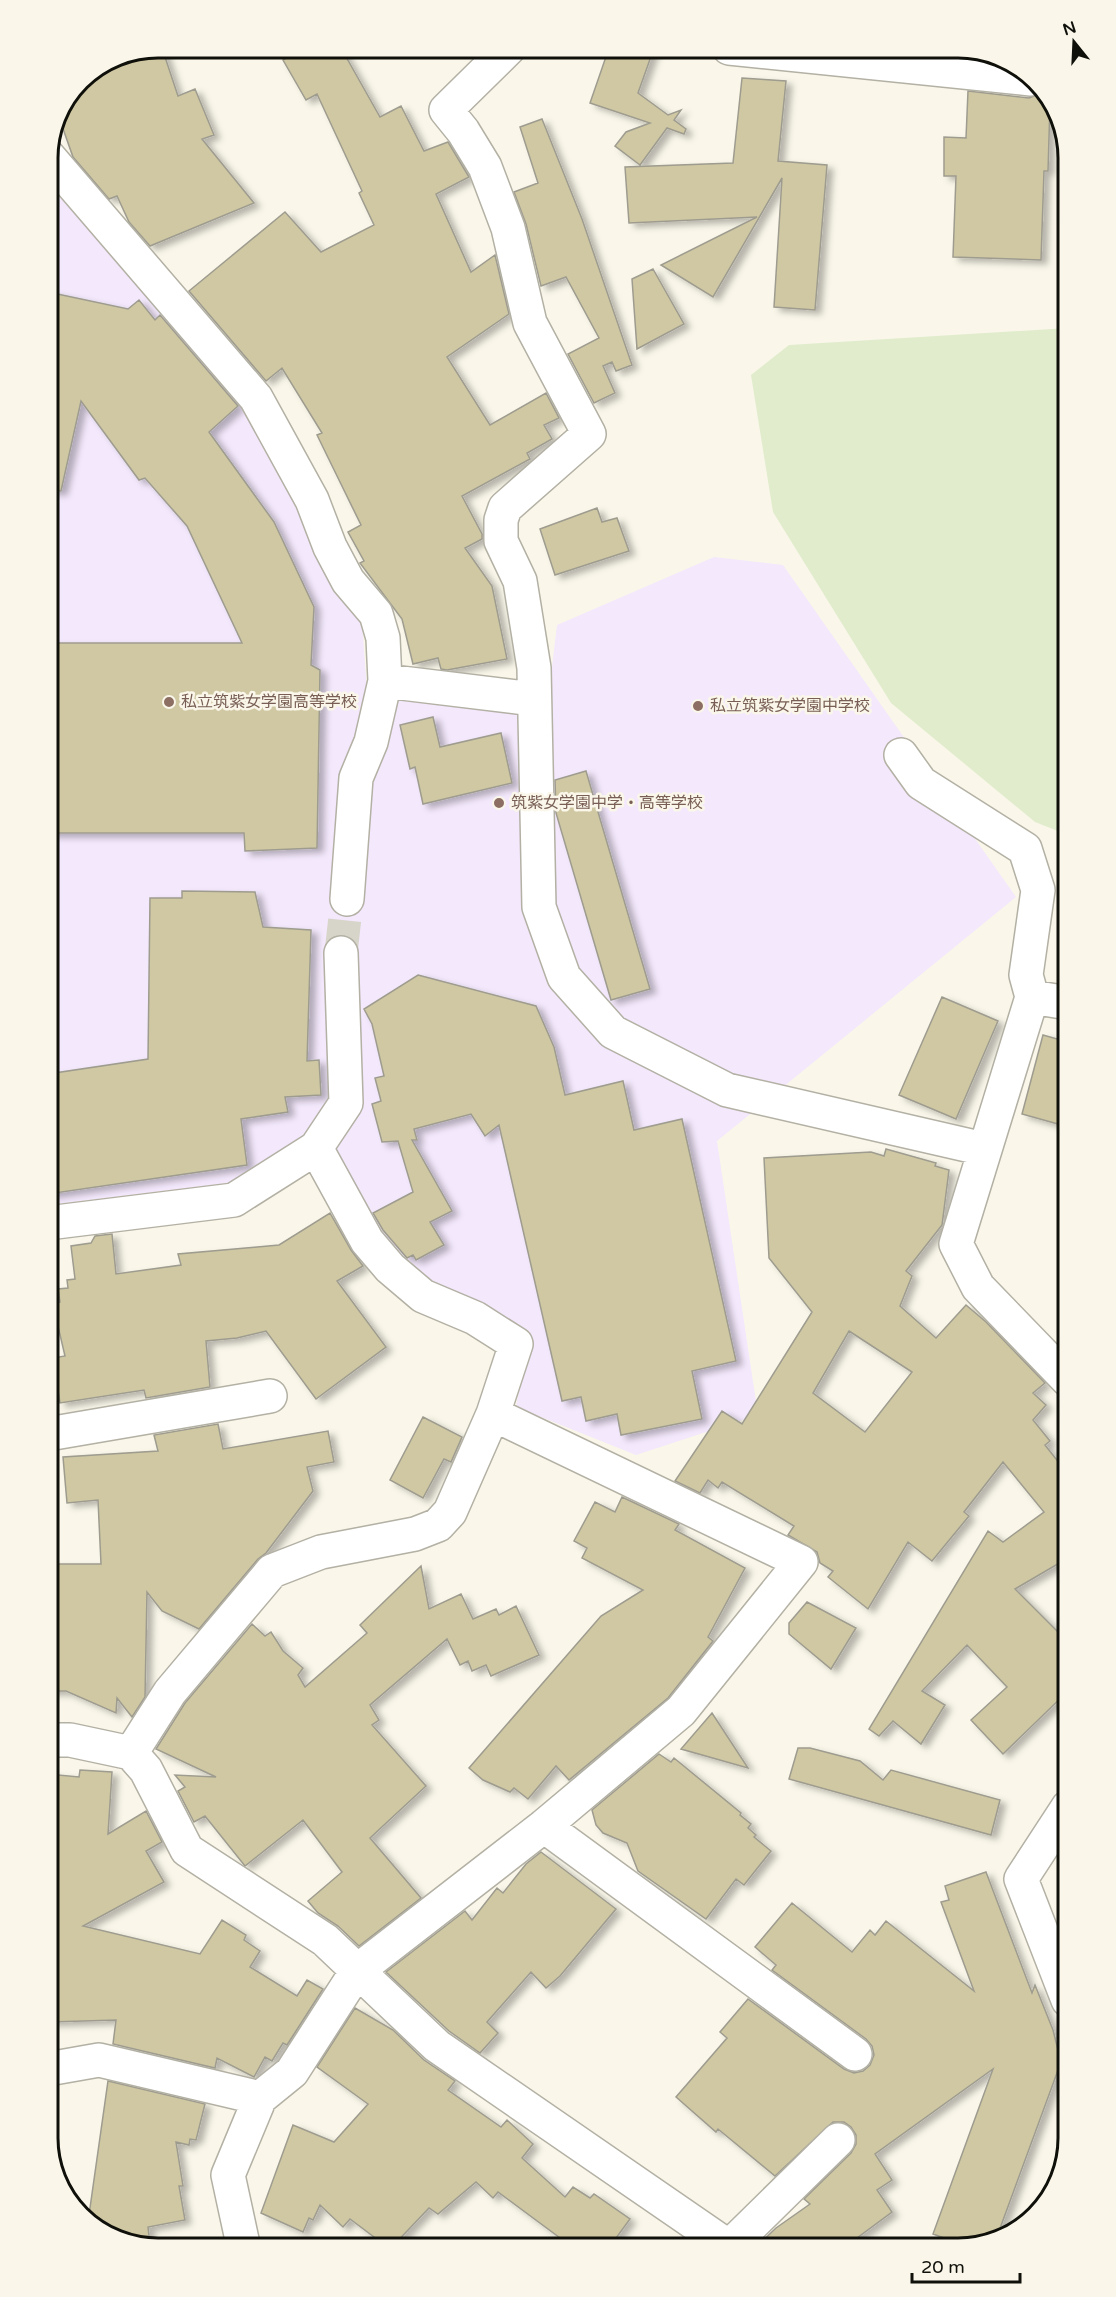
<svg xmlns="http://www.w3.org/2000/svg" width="1116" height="2297" viewBox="0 0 1116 2297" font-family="'Varela Round','Noto Sans JP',sans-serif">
<defs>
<filter id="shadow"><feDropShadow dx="6" dy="4" stdDeviation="3" flood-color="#0004"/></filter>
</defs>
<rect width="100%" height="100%" fill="#faf7ea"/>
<path fill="#f3e8fc" d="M 48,172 L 249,410 L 362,621 L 367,692 L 547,709 L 557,625 L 714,557 L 783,565 L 1016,897 L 717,1141 L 758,1415 L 636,1455 L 516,1407 L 529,1331 L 396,1266 L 330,1153 L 252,1180 L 48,1205 Z"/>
<path fill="#e0eccc" d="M 1068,328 L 1068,835 L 1035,822 L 891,703 L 773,512 L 751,375 L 789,345 Z"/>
<path fill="#d0c8a3" stroke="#9e9c8f" stroke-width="1.5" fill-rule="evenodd" filter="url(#shadow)" d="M 162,48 L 178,96 L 195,89 L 214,135 L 202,139 L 254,203 L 150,246 L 129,222 L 117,196 L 109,199 L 73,157 L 61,123 L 81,80 L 116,56 Z
M 304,48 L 341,48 L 380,117 L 401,106 L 424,151 L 448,142 L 469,177 L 436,194 L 471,272 L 495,255 L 509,314 L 447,357 L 490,425 L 546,393 L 559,418 L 544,425 L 552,439 L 527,453 L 530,459 L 462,496 L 482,534 L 482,539 L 465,548 L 492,586 L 507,659 L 447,670 L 441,669 L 438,658 L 413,664 L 402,619 L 360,563 L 364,561 L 348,532 L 361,525 L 317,435 L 322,433 L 282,368 L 266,381 L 189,291 L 285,212 L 321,252 L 374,225 L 359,193 L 362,191 L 317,94 L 306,100 L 283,60 Z
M 609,48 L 654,48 L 638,93 L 668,115 L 681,110 L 674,120 L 686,129 L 684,134 L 667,128 L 640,165 L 615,146 L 626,132 L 650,123 L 590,103 Z
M 742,78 L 786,81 L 778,161 L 827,165 L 815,310 L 774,307 L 782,178 L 713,297 L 661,265 L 757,217 L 629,223 L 625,167 L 733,163 Z
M 968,91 L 1029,98 L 1042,93 L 1050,104 L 1048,171 L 1044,171 L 1041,260 L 953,257 L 956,176 L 944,176 L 944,137 L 966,138 Z
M 542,119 L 582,219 L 632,365 L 616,371 L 612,362 L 603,366 L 615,393 L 594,403 L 568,354 L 599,338 L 566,277 L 541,286 L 526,224 L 514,192 L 538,183 L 520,127 Z
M 653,269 L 684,324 L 637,349 L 632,279 Z
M 48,292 L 128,309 L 139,300 L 155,320 L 160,315 L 238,406 L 209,432 L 274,522 L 314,607 L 311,665 L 320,670 L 317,848 L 245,851 L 244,833 L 48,833 L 48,643 L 242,643 L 187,526 L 145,478 L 139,480 L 81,401 L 61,491 L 48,490 Z
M 597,508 L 602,522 L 617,518 L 629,551 L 555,575 L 540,529 Z
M 433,717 L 440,747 L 501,733 L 512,783 L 423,804 L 415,767 L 410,769 L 400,725 Z
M 586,771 L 650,989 L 611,1000 L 556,813 L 555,780 Z
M 182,891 L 255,892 L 263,927 L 311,930 L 307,1061 L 319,1060 L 321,1095 L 285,1097 L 288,1112 L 241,1119 L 247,1165 L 48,1194 L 48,1074 L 148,1059 L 150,898 L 182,898 Z
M 418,975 L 536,1006 L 554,1047 L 565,1095 L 623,1081 L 634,1130 L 682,1119 L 736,1361 L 692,1371 L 702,1419 L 621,1435 L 617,1414 L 586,1421 L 581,1397 L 562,1401 L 499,1125 L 485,1136 L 471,1114 L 414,1129 L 417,1140 L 412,1140 L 452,1211 L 430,1222 L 444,1245 L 416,1260 L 413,1255 L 407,1258 L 383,1230 L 373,1213 L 413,1192 L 398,1141 L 382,1142 L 372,1104 L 381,1101 L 375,1078 L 384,1076 L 372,1024 L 364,1009 Z
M 942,997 L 998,1021 L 956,1119 L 899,1095 Z
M 1043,1035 L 1068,1042 L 1068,1088 L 1058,1124 L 1022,1114 Z
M 886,1149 L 936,1163 L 935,1166 L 949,1170 L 942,1225 L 906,1271 L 912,1276 L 900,1306 L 936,1338 L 966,1305 L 986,1322 L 1045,1383 L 1033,1393 L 1046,1405 L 1033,1420 L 1050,1441 L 1045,1445 L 1068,1474 L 1068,1558 L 1015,1589 L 1068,1642 L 1068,1691 L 1003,1754 L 971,1720 L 1007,1687 L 967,1645 L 922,1691 L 945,1705 L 921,1744 L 893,1721 L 879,1736 L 869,1729 L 988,1531 L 1003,1542 L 1044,1512 L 1003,1462 L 964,1512 L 969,1516 L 932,1561 L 908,1542 L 868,1609 L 828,1577 L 833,1571 L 820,1563 L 817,1552 L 788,1535 L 794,1526 L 722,1482 L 718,1488 L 708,1480 L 700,1493 L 675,1481 L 722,1411 L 742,1424 L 812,1312 L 769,1258 L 764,1158 L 871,1152 L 884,1156 ZM 849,1331 L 912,1372 L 865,1432 L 813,1393 Z
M 330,1213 L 351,1250 L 363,1266 L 337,1281 L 386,1347 L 316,1399 L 266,1331 L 237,1338 L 206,1341 L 210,1387 L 146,1398 L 144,1390 L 60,1403 L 53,1358 L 65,1356 L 53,1305 L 60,1302 L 58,1289 L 68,1288 L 67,1280 L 75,1279 L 71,1246 L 91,1243 L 95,1236 L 112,1234 L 116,1274 L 181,1265 L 178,1254 L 279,1245 Z
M 423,1417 L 462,1437 L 451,1462 L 444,1459 L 423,1498 L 390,1480 Z
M 218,1424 L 223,1449 L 328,1431 L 334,1462 L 307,1467 L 313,1491 L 266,1553 L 258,1559 L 199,1629 L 162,1611 L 147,1592 L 145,1697 L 132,1717 L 117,1698 L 116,1713 L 66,1691 L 48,1691 L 49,1564 L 101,1564 L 98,1500 L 67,1503 L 63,1457 L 158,1451 L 154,1435 Z
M 622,1497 L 679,1524 L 675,1530 L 745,1568 L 708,1637 L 713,1641 L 668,1698 L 569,1780 L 556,1766 L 528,1799 L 514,1788 L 510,1792 L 483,1780 L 469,1768 L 601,1616 L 643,1590 L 582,1558 L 587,1548 L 574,1541 L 595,1502 L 615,1512 Z
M 421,1566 L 429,1609 L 461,1594 L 473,1619 L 496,1609 L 499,1615 L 516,1606 L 539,1655 L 491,1676 L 486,1665 L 472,1671 L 468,1661 L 460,1665 L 447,1639 L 370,1705 L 379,1720 L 372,1725 L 426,1786 L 370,1838 L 421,1898 L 359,1946 L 338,1926 L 318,1913 L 308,1901 L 342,1872 L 303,1820 L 245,1866 L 205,1816 L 194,1822 L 178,1791 L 185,1787 L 175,1775 L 216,1777 L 156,1749 L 185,1703 L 252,1624 L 265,1636 L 271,1632 L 283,1651 L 303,1668 L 298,1675 L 305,1687 L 367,1633 L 360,1625 Z
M 807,1602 L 856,1628 L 831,1669 L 789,1634 L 789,1623 Z
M 712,1713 L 748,1768 L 681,1749 Z
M 798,1748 L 810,1748 L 860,1761 L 883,1780 L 891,1770 L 1000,1800 L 991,1835 L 789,1779 Z
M 659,1754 L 671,1762 L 674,1758 L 741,1813 L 740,1815 L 751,1824 L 748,1828 L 756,1835 L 754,1837 L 771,1851 L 744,1885 L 736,1879 L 706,1919 L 638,1871 L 627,1843 L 603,1833 L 596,1825 L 592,1810 Z
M 80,1770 L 112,1772 L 108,1834 L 146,1811 L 162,1842 L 146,1851 L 164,1882 L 83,1926 L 200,1954 L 222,1920 L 246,1935 L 244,1940 L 260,1951 L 250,1967 L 297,1996 L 307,1980 L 323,1989 L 287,2045 L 283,2043 L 272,2061 L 265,2057 L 254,2077 L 217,2058 L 215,2068 L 113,2044 L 116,2020 L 50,2022 L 48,1774 L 79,1777 Z
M 541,1852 L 616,1909 L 560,1976 L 546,1988 L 531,1972 L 487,2022 L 498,2033 L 480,2053 L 449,2031 L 386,1972 L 465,1911 L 472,1920 L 497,1888 L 503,1893 L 526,1864 Z
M 986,1872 L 1032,1993 L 1035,1985 L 1053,2030 L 1061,2062 L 995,2242 L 969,2247 L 933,2234 L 993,2069 L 875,2154 L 892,2180 L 877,2190 L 892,2212 L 842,2249 L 754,2249 L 776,2228 L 810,2204 L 804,2199 L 851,2153 L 856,2144 L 856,2135 L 851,2127 L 844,2122 L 833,2122 L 775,2176 L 718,2129 L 716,2132 L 676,2097 L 727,2038 L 720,2032 L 748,1999 L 844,2069 L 854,2073 L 863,2071 L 870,2065 L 874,2055 L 872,2046 L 866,2039 L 772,1970 L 776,1965 L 755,1947 L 792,1903 L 852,1952 L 870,1930 L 875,1935 L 886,1921 L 974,1991 L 941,1902 L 949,1900 L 945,1886 Z
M 355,2008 L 393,2030 L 424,2060 L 455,2081 L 448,2090 L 501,2127 L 507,2120 L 533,2144 L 522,2158 L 565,2197 L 573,2187 L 590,2198 L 594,2194 L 630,2219 L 608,2249 L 575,2249 L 498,2192 L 493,2198 L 476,2182 L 438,2214 L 429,2208 L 390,2249 L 350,2219 L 343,2227 L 320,2205 L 313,2220 L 309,2218 L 303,2232 L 261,2213 L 293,2125 L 334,2142 L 368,2104 L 317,2067 Z
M 108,2081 L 205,2104 L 196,2140 L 190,2139 L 189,2145 L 176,2142 L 183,2186 L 179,2186 L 185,2220 L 148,2227 L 149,2236 L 127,2239 L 91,2226 L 88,2222 Z"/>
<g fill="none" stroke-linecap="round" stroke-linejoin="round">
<path stroke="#d7d4c9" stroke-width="33" stroke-dasharray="33 16" stroke-linecap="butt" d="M 341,953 L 347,899"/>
<g stroke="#b3b0a4" stroke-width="36">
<path id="minor" d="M 509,48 L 446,110 L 463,131 L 485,167 L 508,228 L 530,323 L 589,434 L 505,508 L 501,520 L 501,541 L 520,581 L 534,668 L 539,907 L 564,977 L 613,1032 L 727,1090 L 984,1149
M 729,48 L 1031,79
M 48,156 L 256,398 L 312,500 L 330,547 L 348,581 L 376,614 L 383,638 L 385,681 L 533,699
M 901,755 L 921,783 L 1025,849 L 1038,890 L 1026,975 L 1032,997 L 956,1244 L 978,1287 L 1068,1380
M 347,899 L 356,778 L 371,742 L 385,681
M 1032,997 L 1068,1003
M 48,1223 L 234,1200 L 316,1148 L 346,1103 L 341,953
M 48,1434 L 270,1396
M 48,1740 L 70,1740 L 131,1753 L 146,1770 L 187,1850 L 325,1940 L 437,2046 L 732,2249
M 131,1753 L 170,1692 L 272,1571 L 321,1552 L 415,1534 L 438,1525 L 450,1512 L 493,1414 L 516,1344 L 475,1318 L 423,1296 L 390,1268 L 367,1241 L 316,1148
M 544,1826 L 855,2054
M 1068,2000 L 1021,1879 L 1068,1807
M 48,2069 L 99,2060 L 260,2098
M 730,2246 L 838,2140
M 244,2249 L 228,2175 L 260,2098 L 292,2072 L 357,1971 L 544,1826 L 681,1711 L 801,1562 L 493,1414"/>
</g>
<use href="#minor" stroke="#fff" stroke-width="33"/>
</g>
<g fill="#8d6e63" stroke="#faf7ea" stroke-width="2">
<circle cx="169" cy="702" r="6"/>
<circle cx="698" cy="706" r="6"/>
<circle cx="499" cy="803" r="6"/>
</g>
<g text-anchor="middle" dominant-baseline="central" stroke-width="5" stroke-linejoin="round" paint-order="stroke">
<g font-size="16" fill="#785e54" stroke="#faf7ea" text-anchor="start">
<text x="181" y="702">私立筑紫女学園高等学校</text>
<text x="710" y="706">私立筑紫女学園中学校</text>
<text x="511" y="803">筑紫女学園中学・高等学校</text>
</g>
</g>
<path d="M0 0H1116V2297H0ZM158 58H958A100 100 0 0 1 1058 158V2138A100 100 0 0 1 958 2238H158A100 100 0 0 1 58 2138V158A100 100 0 0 1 158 58Z" fill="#faf7ea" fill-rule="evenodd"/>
<path fill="none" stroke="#10100b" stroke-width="3" d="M158 58H958A100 100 0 0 1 1058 158V2138A100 100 0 0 1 958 2238H158A100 100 0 0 1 58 2138V158A100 100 0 0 1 158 58Z"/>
<g transform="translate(1074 42) rotate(342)" stroke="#faf7ea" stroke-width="4.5" paint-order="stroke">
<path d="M0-4.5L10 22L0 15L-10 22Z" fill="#10100b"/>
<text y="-9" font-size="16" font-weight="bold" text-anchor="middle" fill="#10100b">N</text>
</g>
<path d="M912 2273v9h108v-9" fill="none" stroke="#10100b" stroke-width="3"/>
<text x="921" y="2273" font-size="18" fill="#10100b" stroke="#faf7ea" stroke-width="4.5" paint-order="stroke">20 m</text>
</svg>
